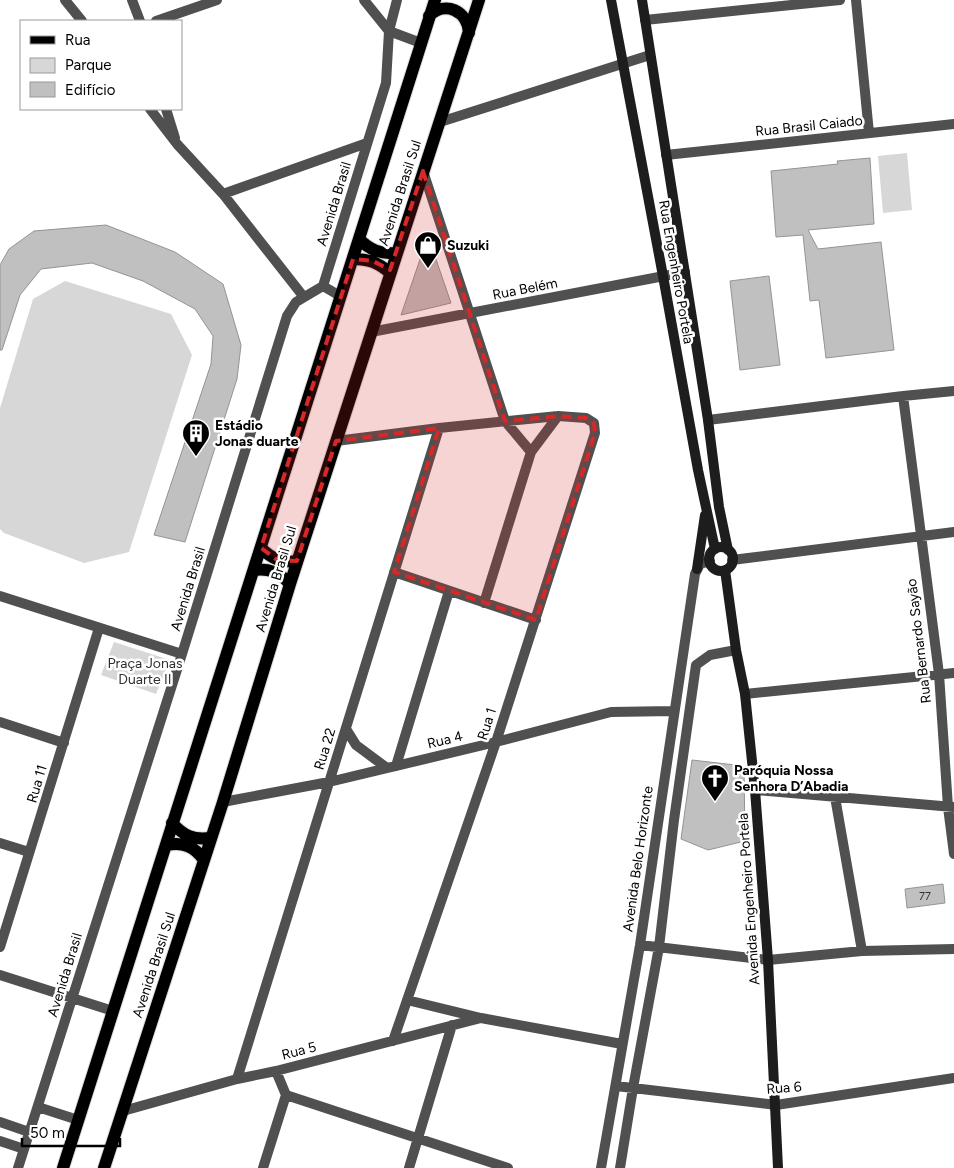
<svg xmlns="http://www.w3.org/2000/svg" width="954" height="1168" viewBox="0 0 954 1168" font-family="Figtree,sans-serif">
<rect width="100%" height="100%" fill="#fff"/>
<path fill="#d7d7d7" d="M 907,153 L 912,210 L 883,213 L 878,156 Z
M 65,281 L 171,314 L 192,355 L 129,552 L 84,563 L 4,533 L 0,529 L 0,408 L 33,299 Z
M 114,642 L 170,660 L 156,694 L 101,675 Z"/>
<path fill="#c0c0c0" stroke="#949494" d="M 870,158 L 874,224 L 808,230 L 818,249 L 881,242 L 894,350 L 826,358 L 819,300 L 810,301 L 803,235 L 776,237 L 771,171 L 838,164 L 837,161 Z
M 106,225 L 175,252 L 223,284 L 241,345 L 237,379 L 185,542 L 154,535 L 211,364 L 213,336 L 195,309 L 143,281 L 92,263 L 41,269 L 20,295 L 2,350 L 0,350 L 0,265 L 9,249 L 34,231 Z
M 428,236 L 451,303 L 401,315 Z
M 769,276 L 780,365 L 740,370 L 730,281 Z
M 692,760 L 744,766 L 745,841 L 708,850 L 681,839 Z
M 943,884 L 945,903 L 907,908 L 905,889 Z"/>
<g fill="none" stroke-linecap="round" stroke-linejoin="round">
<g stroke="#dbdbdb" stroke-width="14">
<path id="primary" d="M 429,16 C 445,0 468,11 469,33
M 359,239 C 370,250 380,254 396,253
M 353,259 C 368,259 378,262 390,273
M 261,548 C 272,559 282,563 297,561
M 254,570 C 269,568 279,572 290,584
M 172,823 C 184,836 193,840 210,838
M 167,845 C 183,842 194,846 204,860
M 63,1168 L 435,0
M 104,1168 L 223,802 L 290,584 L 479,0"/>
</g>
<path stroke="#505050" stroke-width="10" d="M 65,0 L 82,21
M 132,0 L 140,21
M 364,0 L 389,31 L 421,43
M 856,0 L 869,133
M 645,20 L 840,0
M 156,21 L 217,0
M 150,109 L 177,144 L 223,194 L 303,296
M 166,109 L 175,138
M 440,122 L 650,55
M 666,155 L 954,124
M 423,171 L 505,421 L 531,452
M 223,194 L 367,143
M 323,286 L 340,296
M 371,332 L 685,272
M 903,396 L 939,674 L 948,807 L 954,854
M 708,420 L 903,396 L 954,391
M 336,441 L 439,428 L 558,416 L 586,418 L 594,423 L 595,433 L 496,742 L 393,1041
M 732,560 L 954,532
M 394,572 L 536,620
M 0,596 L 182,654
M 484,603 L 531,452 L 558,416
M 745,694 L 954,673
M 0,722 L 64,743
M 346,729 L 356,745 L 387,768
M 396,766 L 449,591
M 755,790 L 953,807
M 835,797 L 862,951
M 223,802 L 329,782 L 496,742 L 611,712 L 673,711
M 0,843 L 29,852
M 640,945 L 768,960 L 862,951 L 954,949
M 0,947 L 99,628
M 0,975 L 113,1011
M 407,1000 L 481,1018 L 622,1044
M 237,1079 L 439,428
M 616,1086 L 776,1105 L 954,1078
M 286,1095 L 508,1168
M 38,1107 L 78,1120
M 123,1111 L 237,1079 L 276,1071 L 481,1018
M 0,1122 L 29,1132
M 0,1141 L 24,1149
M 18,1168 L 182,654 L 287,316 L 296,302 L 323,286 L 386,83 L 389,31 L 397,0
M 263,1168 L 286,1095 L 276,1071
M 409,1168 L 452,1025
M 601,1168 L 640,945 L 695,574 L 700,564 L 710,561
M 620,1168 L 633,1088 L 659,947 L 674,820 L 696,665 L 710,655 L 736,650"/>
<path stroke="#1d1d1d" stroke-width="10" d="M 611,0 L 663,276 L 698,470 L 715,549
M 642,0 L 708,420 L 719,507 L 728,550
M709 559a12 12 0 1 1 24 0a12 12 0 1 1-24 0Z
M 697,569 L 705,515
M 725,570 L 736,650 L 745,694 L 755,790 L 768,960 L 778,1168"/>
<use href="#primary" stroke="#000" stroke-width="12"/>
</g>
<path fill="#d62828" fill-opacity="0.2" stroke="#d62828" stroke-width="4" stroke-dasharray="10 6" stroke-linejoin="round" d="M 423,171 L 505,421 L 558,416 L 586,418 L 594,423 L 595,433 L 536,620 L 394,572 L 439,428 L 336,441 L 297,561 L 277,560 L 261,548 L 353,259 L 373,261 L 390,270 Z"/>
<defs>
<g id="shop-pin" transform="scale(1.4375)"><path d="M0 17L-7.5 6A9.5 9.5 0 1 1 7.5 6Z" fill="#000" stroke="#fff"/><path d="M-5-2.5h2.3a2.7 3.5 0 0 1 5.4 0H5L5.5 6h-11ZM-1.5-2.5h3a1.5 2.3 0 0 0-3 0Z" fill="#fff"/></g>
<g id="building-pin" transform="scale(1.4375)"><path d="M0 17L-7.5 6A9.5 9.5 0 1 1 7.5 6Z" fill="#000" stroke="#fff"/><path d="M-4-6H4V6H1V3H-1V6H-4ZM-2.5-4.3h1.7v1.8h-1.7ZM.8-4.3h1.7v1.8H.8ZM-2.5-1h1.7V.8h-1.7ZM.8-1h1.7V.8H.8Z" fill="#fff"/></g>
<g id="church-pin" transform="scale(1.4375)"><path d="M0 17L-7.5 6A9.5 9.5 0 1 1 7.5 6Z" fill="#000" stroke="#fff"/><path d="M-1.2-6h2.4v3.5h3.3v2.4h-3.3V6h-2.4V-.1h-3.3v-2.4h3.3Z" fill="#fff"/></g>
</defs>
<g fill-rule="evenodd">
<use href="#shop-pin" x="428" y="245"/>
<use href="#building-pin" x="196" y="433"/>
<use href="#church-pin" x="715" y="778"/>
</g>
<g text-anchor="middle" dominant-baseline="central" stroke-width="5" stroke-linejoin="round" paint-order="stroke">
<g font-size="11" fill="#303030">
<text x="925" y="896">77</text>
</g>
<g font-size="14" fill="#000" stroke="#fff">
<text transform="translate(809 126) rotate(-6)">Rua Brasil Caiado</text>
<text transform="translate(400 193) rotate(-72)">Avenida Brasil Sul</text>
<text transform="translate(334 204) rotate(-73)">Avenida Brasil</text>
<text transform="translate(676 272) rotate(80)">Rua Engenheiro Portela</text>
<text transform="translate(525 289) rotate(-11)">Rua Belém</text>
<text transform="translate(276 579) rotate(-73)">Avenida Brasil Sul</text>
<text transform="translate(188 589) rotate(-73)">Avenida Brasil</text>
<text transform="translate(919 641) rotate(-97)">Rua Bernardo Sayão</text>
<text transform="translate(487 724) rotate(-72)">Rua 1</text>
<text transform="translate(445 740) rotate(-13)">Rua 4</text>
<text transform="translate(325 749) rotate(-73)">Rua 22</text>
<text transform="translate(37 784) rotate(-73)">Rua 11</text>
<text transform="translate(638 859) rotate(-82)">Avenida Belo Horizonte</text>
<text transform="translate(749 899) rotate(-94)">Avenida Engenheiro Portela</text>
<text transform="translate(154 965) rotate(-72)">Avenida Brasil Sul</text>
<text transform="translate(65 975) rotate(-73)">Avenida Brasil</text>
<text transform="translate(299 1051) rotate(-14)">Rua 5</text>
<text transform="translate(784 1088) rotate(-4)">Rua 6</text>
</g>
<g font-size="14" font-weight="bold" fill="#000" stroke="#fff" text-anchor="start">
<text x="447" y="245">Suzuki</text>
<text x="215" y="425">Estádio<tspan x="215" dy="16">Jonas duarte</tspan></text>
<text x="734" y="770">Paróquia Nossa<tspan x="734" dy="16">Senhora D’Abadia</tspan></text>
</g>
<g font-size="14" fill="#2e2e2e" stroke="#fff">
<text x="145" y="663">Praça Jonas<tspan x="145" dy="16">Duarte II</tspan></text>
</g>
</g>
<rect x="20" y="20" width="162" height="90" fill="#ffffff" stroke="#999999"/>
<rect x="30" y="36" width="25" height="8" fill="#000000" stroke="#999999"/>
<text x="65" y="45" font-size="15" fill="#000000">Rua</text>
<rect x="30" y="58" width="25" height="15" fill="#d7d7d7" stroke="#999999"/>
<text x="65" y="70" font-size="15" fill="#000000">Parque</text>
<rect x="30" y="82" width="25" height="15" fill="#c0c0c0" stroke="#999999"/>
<text x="65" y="95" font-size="15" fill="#000000">Edifício</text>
<path d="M22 1138v8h98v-8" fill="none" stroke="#000000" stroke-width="2.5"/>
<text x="30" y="1138" font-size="15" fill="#000000" stroke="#ffffff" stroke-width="4" paint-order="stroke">50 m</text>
</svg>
